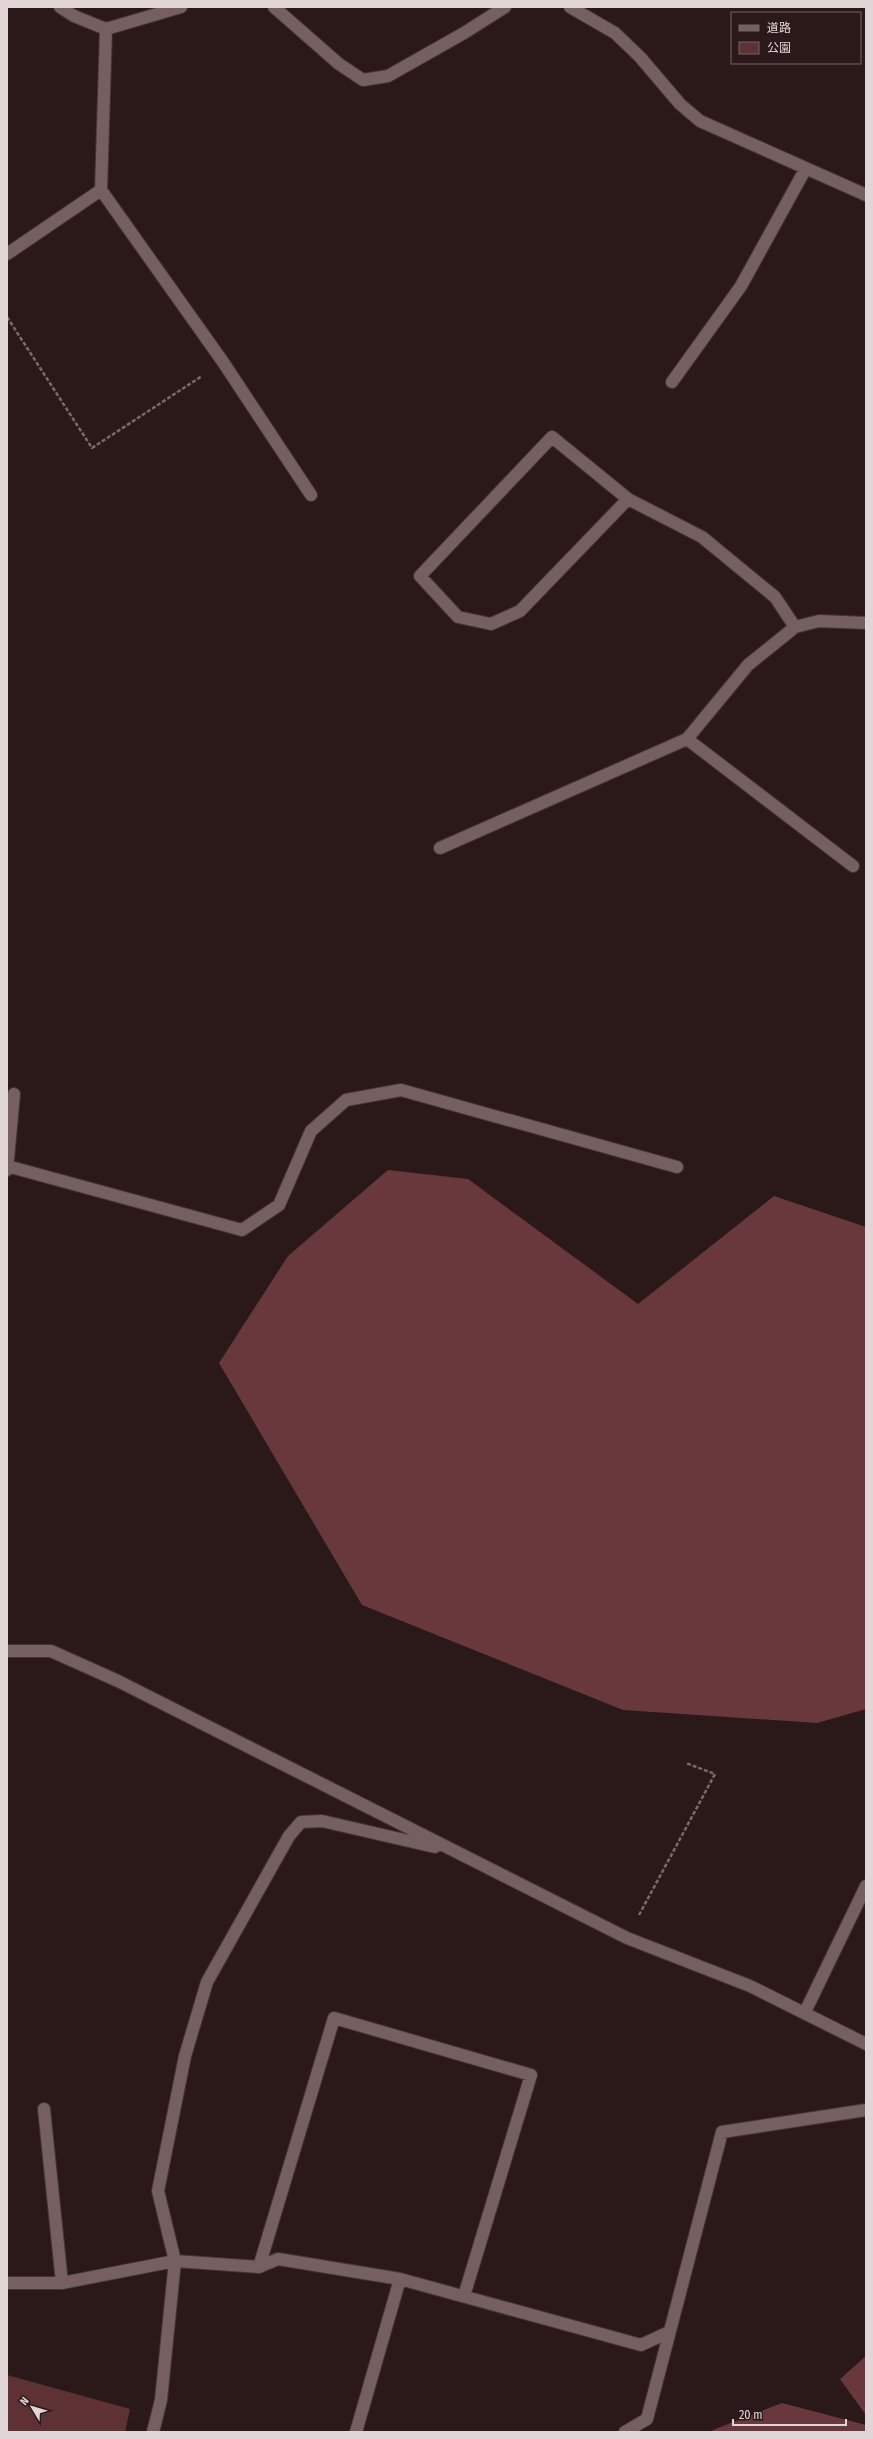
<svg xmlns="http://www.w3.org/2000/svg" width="873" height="2439" viewBox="0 0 873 2439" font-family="'Fira Sans Condensed','Noto Sans JP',sans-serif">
<rect width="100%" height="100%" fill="#2b191a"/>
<path fill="#5e3235" d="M 7,2375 L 130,2409 L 125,2432 L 7,2432 Z"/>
<path fill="#69383c" d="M 388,1170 L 468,1179 L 638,1304 L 774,1196 L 866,1227 L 866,1709 L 817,1723 L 623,1710 L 362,1605 L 219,1363 L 288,1256 Z
M 866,2356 L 866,2415 L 840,2379 Z
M 782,2403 L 866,2425 L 866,2432 L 708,2432 Z"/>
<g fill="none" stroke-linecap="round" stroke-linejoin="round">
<g stroke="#443637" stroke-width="14">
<path id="minor" d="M 60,7 L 74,16 L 106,29 L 181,7
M 274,7 L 339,64 L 363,80 L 388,76 L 464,33 L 505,7
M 570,7 L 615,33 L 640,57 L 680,104 L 700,121 L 866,195
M 106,29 L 101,190 L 223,362 L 311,495
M 7,254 L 101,190
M 672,382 L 741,286 L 806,168
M 628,499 L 520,611 L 491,624 L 458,617 L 420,576 L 552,437 L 628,499 L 702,537 L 775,597 L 795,627
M 687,739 L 853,866
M 440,848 L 687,739 L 748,665 L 795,627 L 819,621 L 866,623
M 7,1166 L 242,1230 L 279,1205 L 311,1131 L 346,1100 L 401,1090 L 677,1167
M 7,1170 L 14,1094
M 7,1651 L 51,1651 L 118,1681 L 627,1938 L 750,1986 L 866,2044
M 805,2012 L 866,1886
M 44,2109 L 62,2283
M 259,2267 L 334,2018 L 531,2075 L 464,2296
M 7,2283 L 62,2283 L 175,2261 L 259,2267 L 278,2259 L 400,2279 L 641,2345 L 669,2332
M 153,2432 L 161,2400 L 175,2261 L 158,2191 L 185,2056 L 207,1982 L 289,1836 L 301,1822 L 322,1821 L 435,1847
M 356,2432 L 400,2279
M 625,2432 L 647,2419 L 722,2132 L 866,2110"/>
</g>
<path stroke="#7a6a6b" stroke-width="2.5" stroke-dasharray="4 2" stroke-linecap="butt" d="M 7,317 L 92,448 L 202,376
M 639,1915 L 715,1774 L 686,1763"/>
<use href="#minor" stroke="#755f60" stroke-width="12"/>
</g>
<rect width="873" height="2439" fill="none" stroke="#e2d5d6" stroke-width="16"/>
<rect x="731" y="12" width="130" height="52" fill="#2b191a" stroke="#746465"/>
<rect x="739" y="25" width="20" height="6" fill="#755f60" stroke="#746465"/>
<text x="767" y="32" font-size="12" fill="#e2d5d6">道路</text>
<rect x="739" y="42" width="20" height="12" fill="#5e3235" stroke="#746465"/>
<text x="767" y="52" font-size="12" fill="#e2d5d6">公園</text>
<g transform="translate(32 2407) rotate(308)" stroke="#2b191a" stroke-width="3" paint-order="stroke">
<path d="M0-3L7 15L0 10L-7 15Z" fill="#e2d5d6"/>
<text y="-6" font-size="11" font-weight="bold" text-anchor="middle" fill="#e2d5d6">N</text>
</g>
<path d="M733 2419v6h113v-6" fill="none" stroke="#e2d5d6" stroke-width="2"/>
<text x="739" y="2419" font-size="12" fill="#e2d5d6" stroke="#2b191a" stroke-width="3" paint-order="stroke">20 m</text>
</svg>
